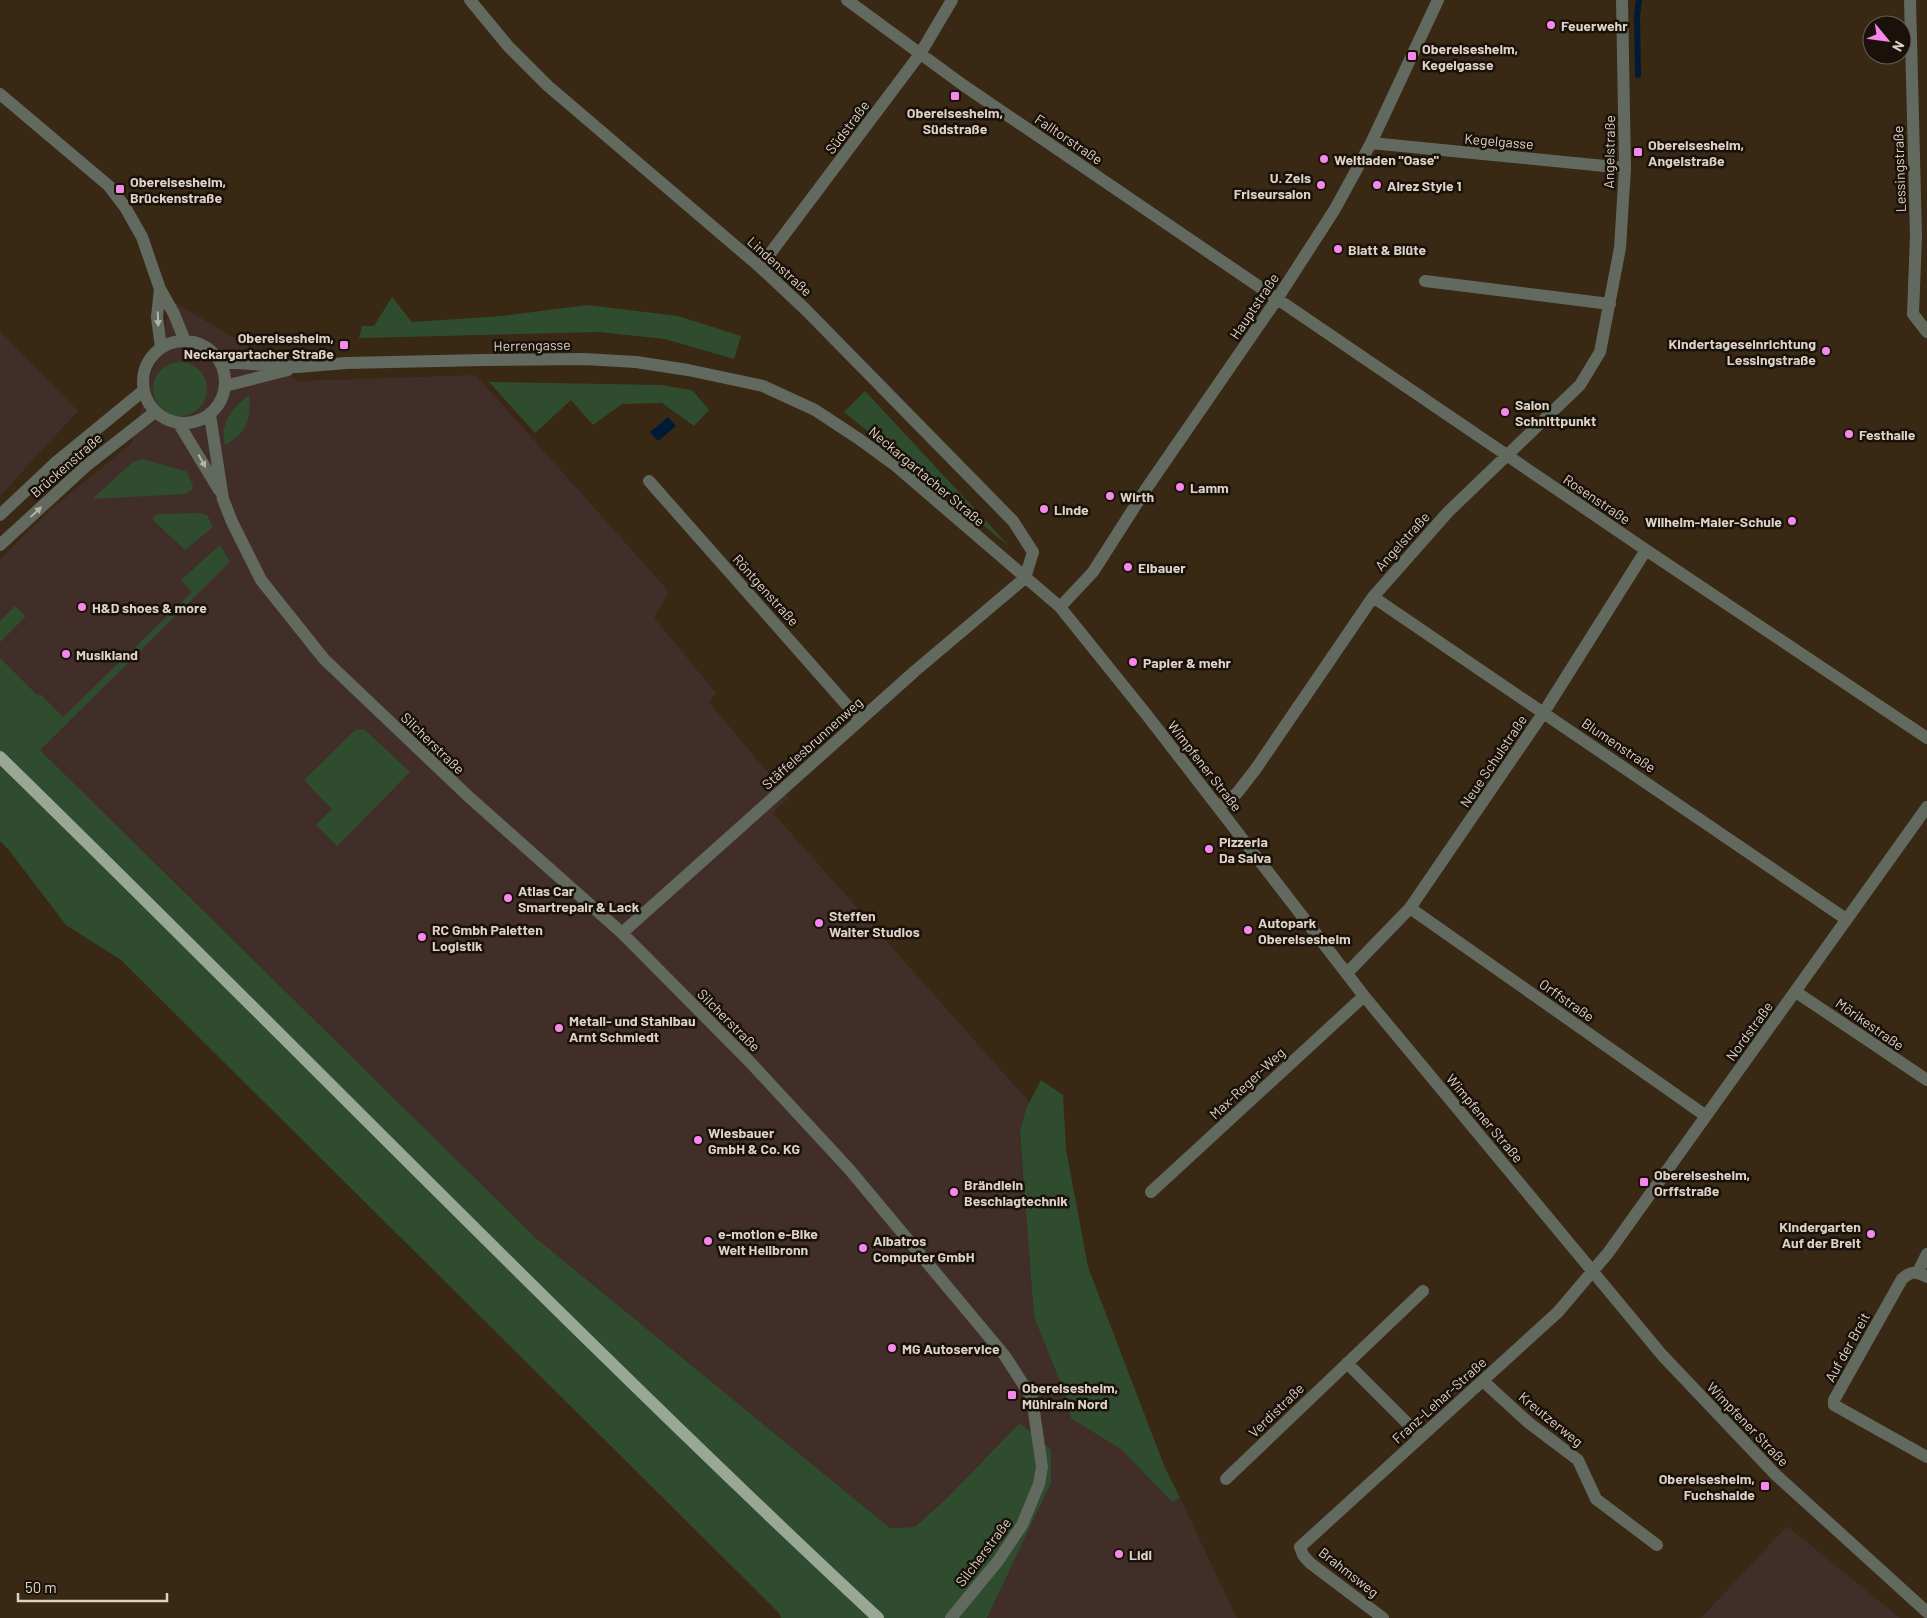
<svg xmlns="http://www.w3.org/2000/svg" width="1927" height="1618" viewBox="0 0 1927 1618" font-family="Barlow,sans-serif">
<rect width="100%" height="100%" fill="#382814"/>
<path fill="#412e28" d="M 172,301 L 243,343 L 298,381 L 476,375 L 669,592 L 654,618 L 716,693 L 709,702 L 789,798 L 773,813 L 1030,1103 L 1020,1132 L 1034,1317 L 1065,1394 L 1071,1417 L 1122,1450 L 1172,1502 L 1180,1498 L 1237,1618 L 987,1618 L 1051,1483 L 949,1496 L 915,1527 L 890,1528 L 537,1239 L 40,750 L 0,707 L 0,559 L 49,511 L 131,444 Z
M 0,331 L 78,411 L 0,496 Z
M 1787,1526 L 1900,1618 L 1701,1618 Z"/>
<path fill="#412d2a" d="M 486,387 L 669,592 L 654,618 L 716,693 L 549,841 L 338,643 L 310,609 L 284,574 L 245,500 L 237,481 L 227,440 L 244,408 L 264,400 L 305,392 Z"/>
<path fill="#304c2e" d="M 392,297 L 412,322 L 502,316 L 587,305 L 678,316 L 741,336 L 734,359 L 665,339 L 599,332 L 359,338 L 362,326 L 374,326 Z
M153 389a27 27 0 1 1 54 0a27 27 0 1 1-54 0Z
M 489,382 L 660,385 L 692,390 L 709,410 L 694,426 L 662,403 L 622,404 L 593,425 L 571,400 L 535,433 Z
M 865,391 L 1010,547 L 844,412 Z
M 249,395 C 252,419 246,434 225,445 C 219,424 233,407 249,395 Z
M 142,459 L 186,471 L 193,485 L 192,490 L 185,494 L 92,499 L 133,462 Z
M 199,513 L 207,515 L 213,527 L 185,550 L 152,519 L 157,514 Z
M 220,545 L 230,562 L 40,750 L 537,1239 L 890,1528 L 915,1527 L 949,1496 L 1020,1423 L 1051,1450 L 1051,1483 L 987,1618 L 781,1618 L 779,1613 L 121,960 L 66,925 L 8,849 L 0,841 L 0,658 L 38,696 L 40,694 L 63,717 L 192,592 L 181,580 Z
M 15,606 L 26,616 L 0,642 L 0,621 Z
M 364,729 L 410,772 L 337,846 L 316,825 L 332,809 L 304,780 L 355,730 Z
M 1041,1080 L 1063,1095 L 1066,1149 L 1088,1267 L 1165,1468 L 1180,1498 L 1172,1502 L 1122,1450 L 1071,1418 L 1065,1394 L 1034,1317 L 1020,1132 L 1026,1109 Z"/>
<path fill="#001b37" d="M 668,417 L 676,426 L 658,441 L 650,432 Z"/>
<g fill="none" stroke-linecap="round" stroke-linejoin="round">
<path stroke="#001b37" stroke-width="6" d="M 1638,75 L 1637,16 L 1639,0"/>
<path stroke="#626a60" stroke-width="12" d="M 470,0 L 508,46 L 548,86 L 760,267 L 805,309 L 1013,521 L 1033,552 L 1025,578 L 915,671 L 622,933
M 847,0 L 963,85 L 1646,550 L 1927,738
M 1910,0 L 1916,236 L 1913,314 L 1927,332
M 0,94 L 109,186 L 125,207 L 142,237 L 160,289 L 174,314 L 185,341
M 1371,143 L 1625,168
M 760,267 L 920,54 L 952,0
M 1425,281 L 1610,304
M 160,289 L 157,317 L 161,348
M143 382a41 41 0 1 1 82 0a41 41 0 1 1-82 0Z
M 220,362 L 298,367 L 346,363 L 483,360 L 584,359 L 636,362 L 688,370 L 763,386 L 815,410 L 859,439 L 896,466 L 1060,607 L 1146,714 L 1364,996 L 1662,1355 L 1776,1475 L 1927,1612
M 225,386 L 288,370
M 210,415 L 223,499 L 232,522 L 261,580 L 324,659 L 469,797 L 622,933 L 749,1061 L 849,1169 L 1005,1356 L 1032,1398 L 1042,1467 L 1039,1484 L 1022,1525 L 998,1561 L 951,1618
M 179,424 L 219,490
M 649,481 L 860,720
M 0,515 L 54,464 L 143,391
M 0,545 L 86,466 L 155,412
M 1373,597 L 1846,919
M 1060,607 L 1093,572 L 1146,489 L 1277,299 L 1335,209 L 1371,143 L 1438,0
M 1218,807 L 1237,793 L 1255,770 L 1373,597 L 1448,512 L 1580,385 L 1600,352 L 1620,248 L 1625,168 L 1622,0
M 1410,908 L 1706,1116
M 1347,973 L 1410,908 L 1544,712 L 1646,550
M 1796,992 L 1927,1080
M 1151,1192 L 1364,996
M 1918,1272 L 1927,1254
M 1927,1277 C 1916,1271 1911,1271 1902,1279 L 1834,1400 L 1834,1405 L 1927,1457
M 1347,1363 L 1420,1436
M 1483,1381 L 1529,1423 L 1578,1460 L 1596,1499 L 1657,1545
M 1226,1479 L 1423,1291
M 1383,1618 L 1310,1563 L 1303,1555 L 1300,1547 L 1558,1312 L 1608,1253 L 1927,807"/>
<path stroke="#98a894" stroke-width="12" d="M 0,757 C 293,1043 578,1339 878,1618"/>
</g>
<defs><path id="oneway-solid" d="M-6-.8H1V-3.2L6.5 0L1 3.2V.8H-6Z" transform="scale(1.25)"/></defs>
<g fill="#b8b3a7">
<use href="#oneway-solid" transform="translate(158 319) rotate(88)"/>
<use href="#oneway-solid" transform="translate(202 461) rotate(61)"/>
<use href="#oneway-solid" transform="translate(36 512) rotate(-43)"/>
</g>
<g fill="#f788eb" stroke="#1a120a" stroke-width="2">
<circle cx="1551" cy="25" r="5"/>
<rect x="1407" y="51" width="10" height="10" rx="2.5"/>
<rect x="950" y="91" width="10" height="10" rx="2.5"/>
<rect x="1633" y="147" width="10" height="10" rx="2.5"/>
<circle cx="1324" cy="159" r="5"/>
<circle cx="1321" cy="185" r="5"/>
<circle cx="1377" cy="185" r="5"/>
<rect x="115" y="184" width="10" height="10" rx="2.5"/>
<circle cx="1338" cy="249" r="5"/>
<rect x="339" y="340" width="10" height="10" rx="2.5"/>
<circle cx="1826" cy="351" r="5"/>
<circle cx="1505" cy="412" r="5"/>
<circle cx="1849" cy="434" r="5"/>
<circle cx="1180" cy="487" r="5"/>
<circle cx="1110" cy="496" r="5"/>
<circle cx="1044" cy="509" r="5"/>
<circle cx="1792" cy="521" r="5"/>
<circle cx="1128" cy="567" r="5"/>
<circle cx="82" cy="607" r="5"/>
<circle cx="66" cy="654" r="5"/>
<circle cx="1133" cy="662" r="5"/>
<circle cx="1209" cy="849" r="5"/>
<circle cx="508" cy="898" r="5"/>
<circle cx="819" cy="923" r="5"/>
<circle cx="1248" cy="930" r="5"/>
<circle cx="422" cy="937" r="5"/>
<circle cx="559" cy="1028" r="5"/>
<circle cx="698" cy="1140" r="5"/>
<rect x="1639" y="1177" width="10" height="10" rx="2.5"/>
<circle cx="954" cy="1192" r="5"/>
<circle cx="1871" cy="1234" r="5"/>
<circle cx="708" cy="1241" r="5"/>
<circle cx="863" cy="1248" r="5"/>
<circle cx="892" cy="1348" r="5"/>
<rect x="1007" y="1390" width="10" height="10" rx="2.5"/>
<rect x="1760" y="1481" width="10" height="10" rx="2.5"/>
<circle cx="1119" cy="1554" r="5"/>
</g>
<g text-anchor="middle" dominant-baseline="central" stroke-width="5" stroke-linejoin="round" paint-order="stroke">
<g font-size="14" font-weight="bold" fill="#ddd2c6" stroke="#1a120a" text-anchor="start">
<text x="1561" y="25">Feuerwehr</text>
<text x="1422" y="48">Obereisesheim,<tspan x="1422" dy="16">Kegelgasse</tspan></text>
<text x="955" y="112" text-anchor="middle">Obereisesheim,<tspan x="955" dy="16">Südstraße</tspan></text>
<text x="1648" y="144">Obereisesheim,<tspan x="1648" dy="16">Angelstraße</tspan></text>
<text x="1334" y="159">Weltladen "Oase"</text>
<text x="1311" y="177" text-anchor="end">U. Zeis<tspan x="1311" dy="16">Friseursalon</tspan></text>
<text x="130" y="181">Obereisesheim,<tspan x="130" dy="16">Brückenstraße</tspan></text>
<text x="1387" y="185">Alrez Style 1</text>
<text x="1348" y="249">Blatt &amp; Blüte</text>
<text x="334" y="337" text-anchor="end">Obereisesheim,<tspan x="334" dy="16">Neckargartacher Straße</tspan></text>
<text x="1816" y="343" text-anchor="end">Kindertageseinrichtung<tspan x="1816" dy="16">Lessingstraße</tspan></text>
<text x="1515" y="404">Salon<tspan x="1515" dy="16">Schnittpunkt</tspan></text>
<text x="1859" y="434">Festhalle</text>
<text x="1190" y="487">Lamm</text>
<text x="1120" y="496">Wirth</text>
<text x="1054" y="509">Linde</text>
<text x="1782" y="521" text-anchor="end">Wilhelm-Maier-Schule</text>
<text x="1138" y="567">Eibauer</text>
<text x="92" y="607">H&amp;D shoes &amp; more</text>
<text x="76" y="654">Musikland</text>
<text x="1143" y="662">Papier &amp; mehr</text>
<text x="1219" y="841">Pizzeria<tspan x="1219" dy="16">Da Salva</tspan></text>
<text x="518" y="890">Atlas Car<tspan x="518" dy="16">Smartrepair &amp; Lack</tspan></text>
<text x="829" y="915">Steffen<tspan x="829" dy="16">Walter Studios</tspan></text>
<text x="1258" y="922">Autopark<tspan x="1258" dy="16">Obereisesheim</tspan></text>
<text x="432" y="929">RC Gmbh Paletten<tspan x="432" dy="16">Logistik</tspan></text>
<text x="569" y="1020">Metall- und Stahlbau<tspan x="569" dy="16">Arnt Schmiedt</tspan></text>
<text x="708" y="1132">Wiesbauer<tspan x="708" dy="16">GmbH &amp; Co. KG</tspan></text>
<text x="1654" y="1174">Obereisesheim,<tspan x="1654" dy="16">Orffstraße</tspan></text>
<text x="964" y="1184">Brändlein<tspan x="964" dy="16">Beschlagtechnik</tspan></text>
<text x="1861" y="1226" text-anchor="end">Kindergarten<tspan x="1861" dy="16">Auf der Breit</tspan></text>
<text x="718" y="1233">e-motion e-Bike<tspan x="718" dy="16">Welt Heilbronn</tspan></text>
<text x="873" y="1240">Albatros<tspan x="873" dy="16">Computer GmbH</tspan></text>
<text x="902" y="1348">MG Autoservice</text>
<text x="1022" y="1387">Obereisesheim,<tspan x="1022" dy="16">Mühlrain Nord</tspan></text>
<text x="1755" y="1478" text-anchor="end">Obereisesheim,<tspan x="1755" dy="16">Fuchshalde</tspan></text>
<text x="1129" y="1554">Lidl</text>
</g>
<g font-size="14" fill="#ddd2c6" stroke="#1a120a">
<text transform="translate(847 127) rotate(-53)">Südstraße</text>
<text transform="translate(1069 139) rotate(34)">Falltorstraße</text>
<text transform="translate(1499 141) rotate(5)">Kegelgasse</text>
<text transform="translate(1609 152) rotate(-89)">Angelstraße</text>
<text transform="translate(1899 169) rotate(-92)">Lessingstraße</text>
<text transform="translate(780 266) rotate(42)">Lindenstraße</text>
<text transform="translate(1254 306) rotate(-56)">Hauptstraße</text>
<text transform="translate(532 345) rotate(-1)">Herrengasse</text>
<text transform="translate(66 465) rotate(-41)">Brückenstraße</text>
<text transform="translate(927 476) rotate(40)">Neckargartacher Straße</text>
<text transform="translate(1597 499) rotate(34)">Rosenstraße</text>
<text transform="translate(1402 541) rotate(-48)">Angelstraße</text>
<text transform="translate(766 590) rotate(48)">Röntgenstraße</text>
<text transform="translate(433 743) rotate(44)">Silcherstraße</text>
<text transform="translate(812 743) rotate(-42)">Stäffelesbrunnenweg</text>
<text transform="translate(1619 745) rotate(34)">Blumenstraße</text>
<text transform="translate(1493 761) rotate(-56)">Neue Schulstraße</text>
<text transform="translate(1205 766) rotate(52)">Wimpfener Straße</text>
<text transform="translate(1567 1000) rotate(35)">Orffstraße</text>
<text transform="translate(729 1020) rotate(45)">Silcherstraße</text>
<text transform="translate(1870 1024) rotate(35)">Mörikestraße</text>
<text transform="translate(1749 1031) rotate(-54)">Nordstraße</text>
<text transform="translate(1247 1083) rotate(-43)">Max-Reger-Weg</text>
<text transform="translate(1485 1118) rotate(50)">Wimpfener Straße</text>
<text transform="translate(1847 1347) rotate(-61)">Auf der Breit</text>
<text transform="translate(1439 1400) rotate(-42)">Franz-Lehar-Straße</text>
<text transform="translate(1276 1410) rotate(-44)">Verdistraße</text>
<text transform="translate(1551 1419) rotate(39)">Kreutzerweg</text>
<text transform="translate(1748 1424) rotate(46)">Wimpfener Straße</text>
<text transform="translate(983 1552) rotate(-53)">Silcherstraße</text>
<text transform="translate(1349 1572) rotate(38)">Brahmsweg</text>
</g>
</g>
<g transform="translate(1887 40) rotate(119)"><circle r="24" fill="#1a120a" stroke="#685f55"/>
<path d="M0-4L9 19L0 12L-9 19Z" fill="#f788eb"/>
<text y="-8" font-size="14" font-weight="bold" text-anchor="middle" fill="#ddd2c6">N</text>
</g>
<path d="M18 1593v8h149v-8" fill="none" stroke="#ddd2c6" stroke-width="2.5"/>
<text x="25" y="1593" font-size="15" fill="#ddd2c6" stroke="#1a120a" stroke-width="4" paint-order="stroke">50 m</text>
</svg>
